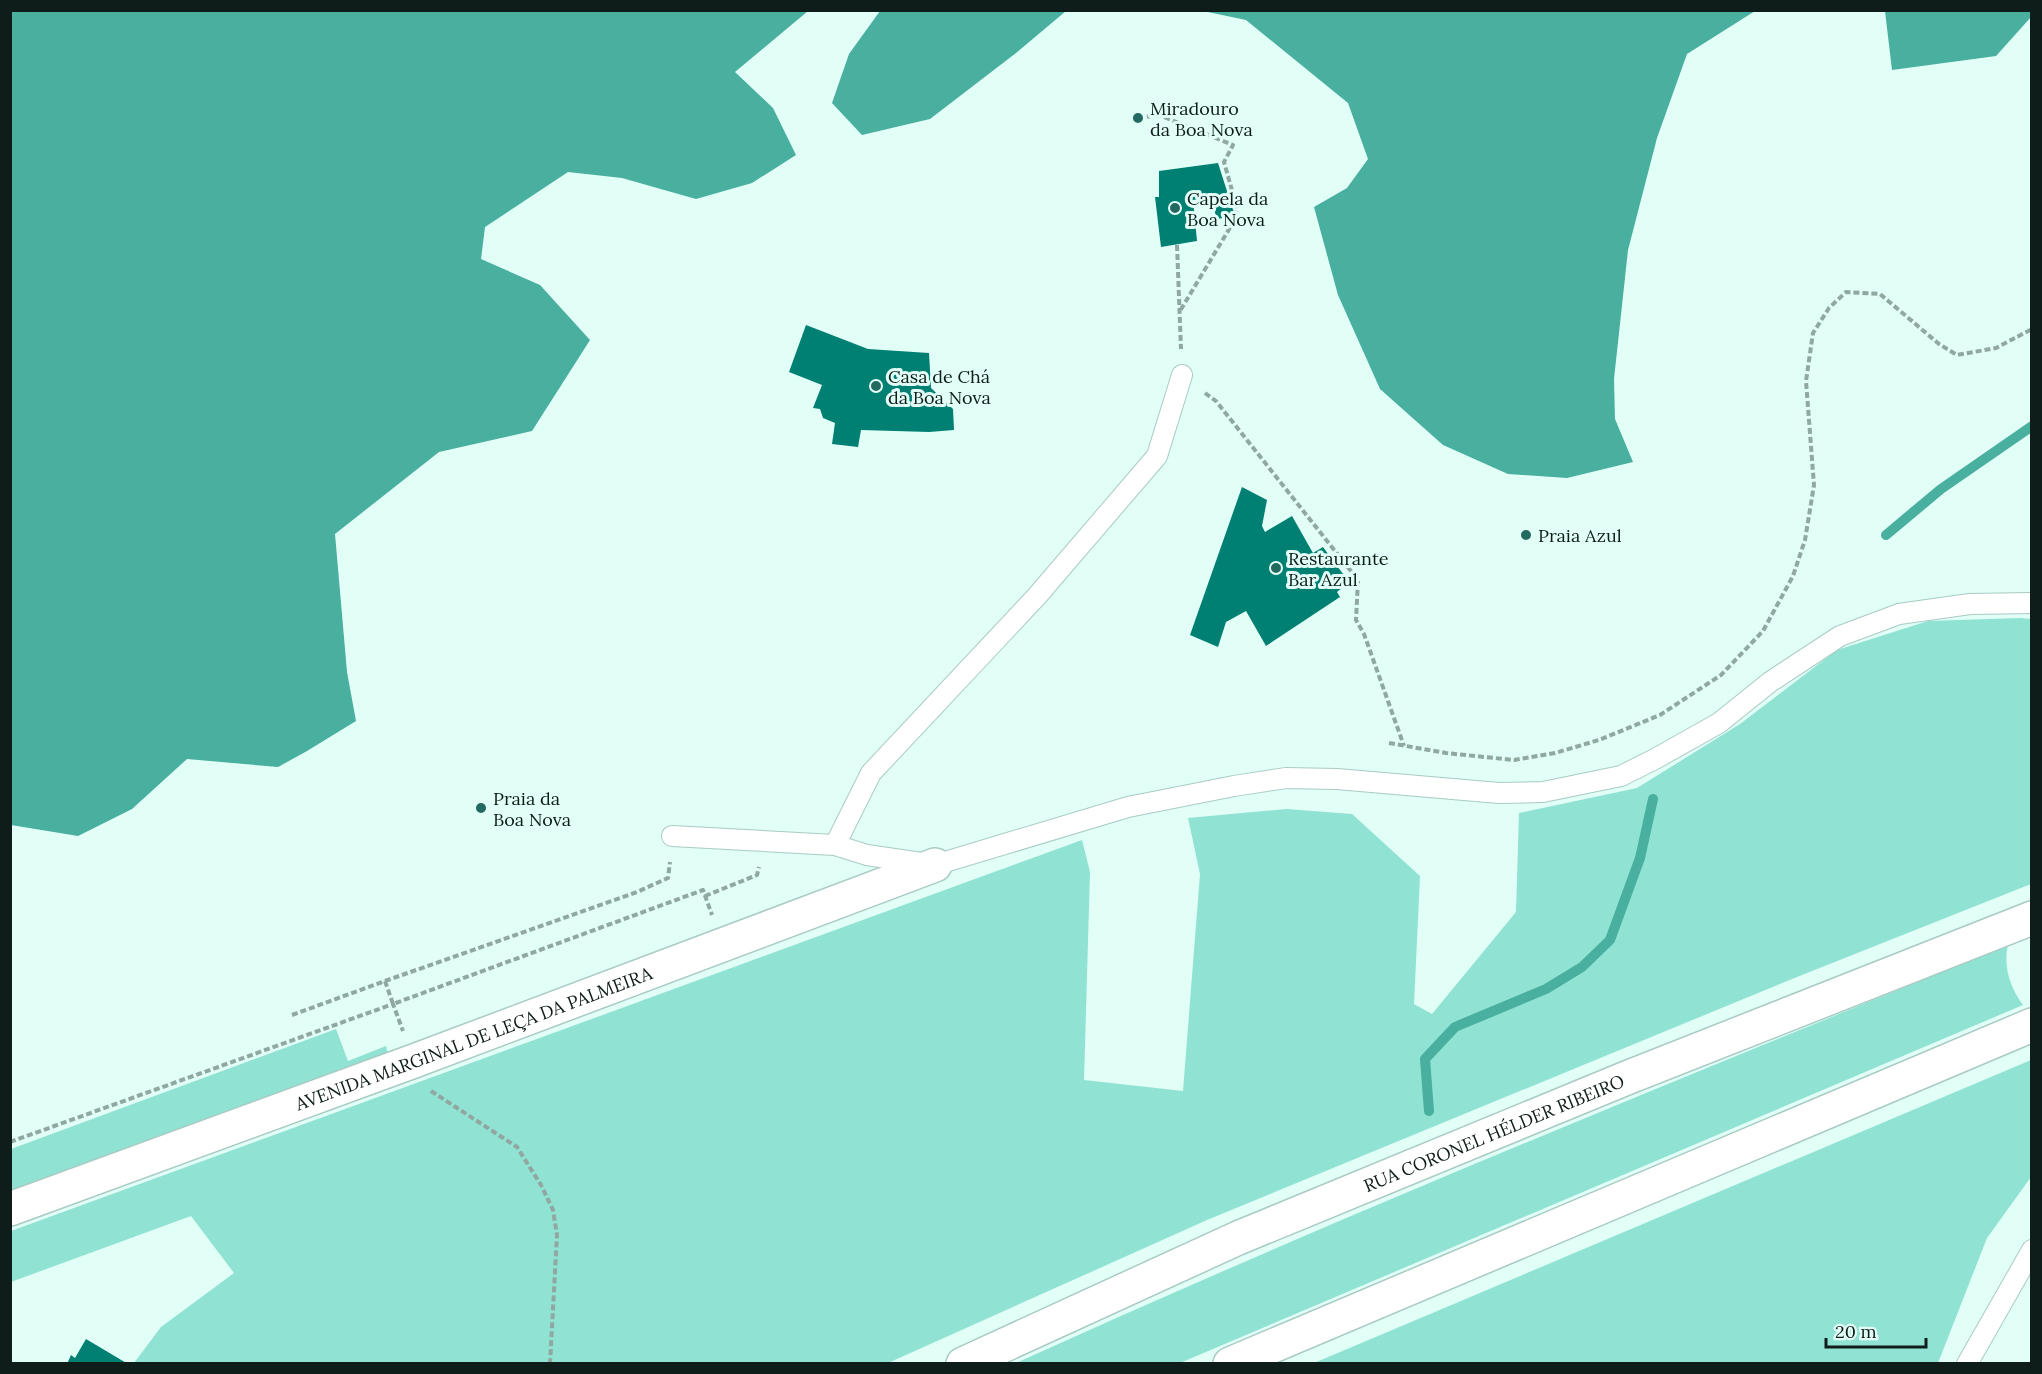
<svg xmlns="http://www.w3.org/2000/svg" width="2042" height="1374" viewBox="0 0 2042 1374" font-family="Lora,serif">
<rect width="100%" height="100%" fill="#e1fef7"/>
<path fill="#90e3d3" d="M 2020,618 L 2032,619 L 2031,884 L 1792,979 L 1207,1220 L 888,1363 L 134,1363 L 161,1327 L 234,1273 L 191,1216 L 11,1282 L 11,1231 L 1082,840 L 1090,872 L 1084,1080 L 1183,1091 L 1200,874 L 1188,818 L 1287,809 L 1352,814 L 1420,876 L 1414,1004 L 1432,1014 L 1516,912 L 1519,813 L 1637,788 L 1740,724 L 1837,650 L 1928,621 Z
M 2008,945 C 2003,967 2010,987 2023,1005 L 1180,1363 L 1014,1364 C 1342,1215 1675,1081 2008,945 Z
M 336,1029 L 348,1061 L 386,1046 L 388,1054 L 11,1194 L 11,1149 Z
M 2031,1060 L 2031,1177 L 1987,1238 L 1938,1363 L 1314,1363 Z"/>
<path fill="#49af9f" d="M 2031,10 L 2031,17 L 1996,56 L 1892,70 L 1885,11 Z
M 10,11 L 808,11 L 735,72 L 773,108 L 796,155 L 752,183 L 696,199 L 622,178 L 568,172 L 485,227 L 481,259 L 540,285 L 590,340 L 532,431 L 439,452 L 335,534 L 347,672 L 356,721 L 307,751 L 278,767 L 187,759 L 132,809 L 78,836 L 11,825 Z
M 880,11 L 880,10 L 1066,11 L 1016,53 L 930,119 L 862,135 L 832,103 L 849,54 Z
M 1203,11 L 1755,11 L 1687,54 L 1657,138 L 1628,250 L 1614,379 L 1615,419 L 1633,462 L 1567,478 L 1508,474 L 1443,445 L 1380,389 L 1338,295 L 1314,207 L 1347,188 L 1368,159 L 1348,103 L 1246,20 Z"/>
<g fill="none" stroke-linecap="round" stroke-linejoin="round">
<path stroke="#49af9f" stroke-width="10" d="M 1886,535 L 1941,489 L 2032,426
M 1429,1111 L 1425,1059 L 1455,1027 L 1546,989 L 1582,967 L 1610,940 L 1640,858 L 1653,799"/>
</g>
<path fill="#008072" d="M 1218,163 L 1235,216 L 1217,219 L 1210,197 L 1193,200 L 1197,241 L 1161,247 L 1155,197 L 1159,197 L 1159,171 Z
M 806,325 L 868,349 L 929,353 L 931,388 L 953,409 L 954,430 L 929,432 L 861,430 L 858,447 L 832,444 L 835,423 L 823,418 L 820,409 L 813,408 L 822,385 L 789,372 Z
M 1242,487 L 1267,500 L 1262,526 L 1265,532 L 1292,516 L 1313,553 L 1323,547 L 1349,582 L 1337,592 L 1340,597 L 1266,646 L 1246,611 L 1226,622 L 1218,647 L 1190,635 Z
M 86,1339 L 128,1364 L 67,1364 L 71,1355 L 75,1358 Z"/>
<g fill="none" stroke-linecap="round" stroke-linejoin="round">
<g stroke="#a8cbc4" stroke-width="22">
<path id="lane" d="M 672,836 L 835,845 L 867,855 L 935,865 L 1128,807 L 1234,786 L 1286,778 L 1337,779 L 1499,793 L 1543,792 L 1621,776 L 1655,759 L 1719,723 L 1770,682 L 1840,636 L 1899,614 L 1970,604 L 2032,603
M 835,845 L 871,773 L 1037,596 L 1157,456 L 1182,375
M 1967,1364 L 2032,1250"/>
</g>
<g stroke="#a8cbc4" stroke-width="36">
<g id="street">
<path id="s1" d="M 10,1209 L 414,1061 L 935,865"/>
</g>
</g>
<g stroke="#a8cbc4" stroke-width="36">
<g id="secondary">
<path id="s2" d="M 963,1364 L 1238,1238 L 1629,1077 L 2032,918"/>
<path d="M 1230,1364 L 2032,1025"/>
</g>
</g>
<path stroke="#90a7a2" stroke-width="4" stroke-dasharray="6 3" stroke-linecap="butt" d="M 1138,118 L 1159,115 L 1233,145 L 1224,162 L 1237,208 L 1234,221 L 1180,311
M 1177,245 L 1181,349
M 1205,393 L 1216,401 L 1358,580 L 1356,620 L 1364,634 L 1404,746
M 1389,743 L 1446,753 L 1514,760 L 1555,753 L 1599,740 L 1660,715 L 1721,675 L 1763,631 L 1793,576 L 1805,540 L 1814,485 L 1806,381 L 1813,333 L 1829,308 L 1846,292 L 1880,294 L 1939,344 L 1957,355 L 1996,348 L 2032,329
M 705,896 L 757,875 L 759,867
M 385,981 L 637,892 L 668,878 L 670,862
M 292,1015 L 385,981 L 393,1004 L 703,890 L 712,915
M 431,1091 L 517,1147 L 541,1185 L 553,1210 L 557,1235 L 550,1364
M 10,1142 L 393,1004 L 403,1031"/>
<use href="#lane" stroke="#fff" stroke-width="20"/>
<use href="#street" stroke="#fff" stroke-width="33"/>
<use href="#secondary" stroke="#fff" stroke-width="33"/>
</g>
<g fill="#22695f" stroke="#e1fef7" stroke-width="2">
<circle cx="1138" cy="118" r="6"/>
<circle cx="1175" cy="208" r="6"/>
<circle cx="876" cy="386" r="6"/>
<circle cx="1526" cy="535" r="6"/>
<circle cx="1276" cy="568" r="6"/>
<circle cx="481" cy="808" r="6"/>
</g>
<g text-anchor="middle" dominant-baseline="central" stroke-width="6" stroke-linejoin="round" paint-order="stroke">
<g font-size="18" fill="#0f1d1a" stroke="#e1fef7" text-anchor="start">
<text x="1150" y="108">Miradouro<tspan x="1150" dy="21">da Boa Nova</tspan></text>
<text x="1187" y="198">Capela da<tspan x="1187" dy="21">Boa Nova</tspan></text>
<text x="888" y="376">Casa de Chá<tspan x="888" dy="21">da Boa Nova</tspan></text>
<text x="1538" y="535">Praia Azul</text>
<text x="1288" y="558">Restaurante<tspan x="1288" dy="21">Bar Azul</tspan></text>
<text x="493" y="798">Praia da<tspan x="493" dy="21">Boa Nova</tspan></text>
</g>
<g font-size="18" fill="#0f1d1a" stroke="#e1fef7">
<text stroke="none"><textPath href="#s1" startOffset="494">AVENIDA MARGINAL DE LEÇA DA PALMEIRA</textPath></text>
<text stroke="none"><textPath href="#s2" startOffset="579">RUA CORONEL HÉLDER RIBEIRO</textPath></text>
</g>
</g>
<rect width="2042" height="1374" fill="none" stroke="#0f1d1a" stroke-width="24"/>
<path d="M1826 1338v9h100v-9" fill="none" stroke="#0f1d1a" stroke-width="3"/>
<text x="1835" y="1338" font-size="18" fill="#0f1d1a" stroke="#e1fef7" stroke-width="4.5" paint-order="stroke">20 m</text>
</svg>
